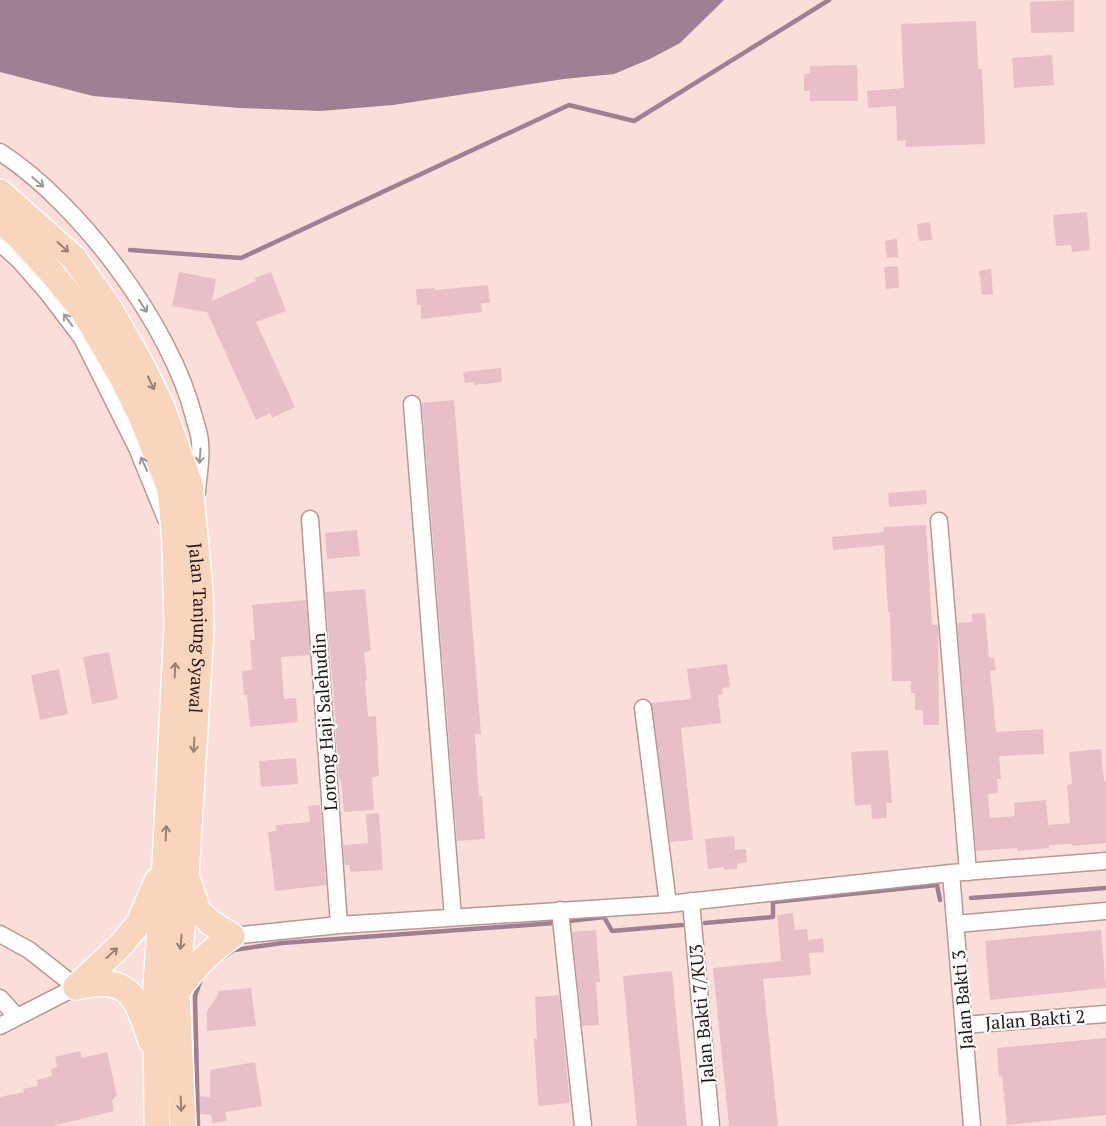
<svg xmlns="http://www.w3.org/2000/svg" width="1106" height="1126" viewBox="0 0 1106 1126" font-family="'PT Serif',serif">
<rect width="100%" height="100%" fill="#fbded9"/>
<path fill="#9e7f94" d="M 0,0 L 724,0 L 680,43 L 650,59 L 614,74 L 564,79 L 393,105 L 321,111 L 239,108 L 93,96 L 0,72 Z"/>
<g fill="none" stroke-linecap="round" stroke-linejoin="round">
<path stroke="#9e7f94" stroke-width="4.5" d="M 130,250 L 241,258 L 569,105 L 634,121 L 829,0
M 971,898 L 1106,888
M 569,921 L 604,917 L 612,931 L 682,925
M 705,923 L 773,917 L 773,902 L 937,885 L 940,900
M 224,957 L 234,950 L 282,943 L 554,923
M 198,1126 L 195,996 L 201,979"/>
</g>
<path fill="#e8bfc7" d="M 1074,0 L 1074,32 L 1031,33 L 1030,2 Z
M 976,21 L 978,69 L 982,69 L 985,144 L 906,147 L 906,140 L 897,141 L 896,106 L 868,108 L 867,91 L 904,88 L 901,24 Z
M 1052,55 L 1054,85 L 1014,88 L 1012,58 Z
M 857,65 L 858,101 L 810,101 L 810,91 L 804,91 L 804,74 L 810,73 L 810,66 Z
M 1087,212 L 1090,250 L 1072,252 L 1071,245 L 1056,246 L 1053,215 Z
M 930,222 L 932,240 L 919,241 L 917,224 Z
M 897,239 L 898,257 L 887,258 L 885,241 Z
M 898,266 L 899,288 L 886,289 L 884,267 Z
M 991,269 L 993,294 L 982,295 L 979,271 Z
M 179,272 L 216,279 L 212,301 L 256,281 L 255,278 L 271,272 L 286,311 L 256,322 L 295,407 L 272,418 L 270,413 L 256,420 L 207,312 L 172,306 Z
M 488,285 L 490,303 L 481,303 L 482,312 L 421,319 L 421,305 L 417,305 L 416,289 L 435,288 L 435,290 Z
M 501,368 L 502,382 L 474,385 L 473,382 L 465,383 L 463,372 Z
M 454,400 L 481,734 L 475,734 L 479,796 L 482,796 L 485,839 L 457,841 L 422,403 Z
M 926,490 L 927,504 L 889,507 L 888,493 Z
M 926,525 L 932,625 L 938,625 L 938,631 L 939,725 L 923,725 L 923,710 L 915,710 L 915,693 L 911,693 L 911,681 L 892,681 L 890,612 L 888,612 L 884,545 L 833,550 L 832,537 L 884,532 L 883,527 Z
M 357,530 L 360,556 L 327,559 L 325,533 Z
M 365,589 L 371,651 L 364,652 L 367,681 L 365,681 L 368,717 L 376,716 L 379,776 L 372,777 L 374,810 L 344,812 L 341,779 L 339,779 L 335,725 L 336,725 L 335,713 L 325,592 Z
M 306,600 L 310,655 L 281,657 L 284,699 L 296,698 L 298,722 L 250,727 L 247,695 L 244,695 L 242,671 L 252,670 L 250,640 L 255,640 L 252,605 Z
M 985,613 L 989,658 L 994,658 L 996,670 L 990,671 L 996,732 L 1043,729 L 1044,754 L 999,756 L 1001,779 L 997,779 L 998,793 L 988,794 L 990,818 L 1015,816 L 1014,803 L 1046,800 L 1048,825 L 1070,823 L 1067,785 L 1072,784 L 1069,752 L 1101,749 L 1104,781 L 1106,781 L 1106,843 L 1072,846 L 1072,844 L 1049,845 L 1049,848 L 1017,851 L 1017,848 L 976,851 L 957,623 L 972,622 L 972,614 Z
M 109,652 L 118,699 L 92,704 L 83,657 Z
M 727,664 L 730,687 L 722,688 L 723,694 L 718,695 L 721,723 L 681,728 L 693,840 L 670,842 L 651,703 L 691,699 L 687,669 Z
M 59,669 L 68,714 L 40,720 L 31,675 Z
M 888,750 L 892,803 L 886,803 L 887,818 L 872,819 L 871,804 L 855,806 L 851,752 Z
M 296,758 L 298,784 L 261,787 L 259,761 Z
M 320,805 L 326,885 L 275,891 L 268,832 L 276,831 L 276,825 L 310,822 L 308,806 Z
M 379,813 L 383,870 L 350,872 L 350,865 L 345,865 L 343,845 L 368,843 L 366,814 Z
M 734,836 L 735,850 L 746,849 L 747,862 L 737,864 L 737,869 L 724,870 L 724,867 L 708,869 L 705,839 Z
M 793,913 L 795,930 L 807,929 L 808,940 L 823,938 L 824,952 L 809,953 L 811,975 L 763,979 L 778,1126 L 729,1126 L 713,968 L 781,961 L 777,915 Z
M 596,930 L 600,982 L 596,982 L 599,1025 L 582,1026 L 572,932 Z
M 1101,930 L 1106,988 L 990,1000 L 985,941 Z
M 672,971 L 687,1126 L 637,1126 L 623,976 Z
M 251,988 L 256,1026 L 207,1031 L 207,1011 L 218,995 L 218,991 Z
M 559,995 L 570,1103 L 538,1106 L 534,1039 L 537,1039 L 535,997 Z
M 1106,1038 L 1106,1115 L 1007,1125 L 1002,1076 L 999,1077 L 997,1048 Z
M 80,1051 L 82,1058 L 107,1052 L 117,1096 L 114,1097 L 114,1100 L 112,1100 L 114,1111 L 53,1126 L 0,1126 L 0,1097 L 24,1092 L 23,1089 L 38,1086 L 37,1080 L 52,1076 L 51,1069 L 57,1067 L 55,1057 Z
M 255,1062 L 262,1106 L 225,1112 L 227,1121 L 212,1123 L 211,1115 L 200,1114 L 200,1096 L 210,1097 L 210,1070 Z"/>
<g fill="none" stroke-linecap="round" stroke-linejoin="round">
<g stroke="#ba9892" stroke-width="19">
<path id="street" d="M 0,152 C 79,203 171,325 194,417 C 196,425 200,434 200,443 C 202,458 198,476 197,492
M 0,243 L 19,260 L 47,292 L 82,338 L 137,448 L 166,519
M 412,404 L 453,917
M 310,519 L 339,925
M 939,521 L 968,872
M 643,708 L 668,904
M 951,873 L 972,1126
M 691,901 L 711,1126
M 560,910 L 583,1126
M 956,924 L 1106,911
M 0,934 L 29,950 L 76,987 L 0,1026
M 232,936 L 339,925 L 668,904 L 951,873 L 1106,861
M 0,998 L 17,1017
M 964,1025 L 1106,1014"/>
</g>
<g stroke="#fff" stroke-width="28">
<g id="primary">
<path id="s1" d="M 0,192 L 74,258 L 108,306 L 140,362 L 162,407 L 190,484 L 200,590 L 201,629 L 186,876 L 177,991 L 183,1126"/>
<path d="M 0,221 L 17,235 L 51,272 L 85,314 L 120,374 L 141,416 L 170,489 L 175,542 L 177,626 L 165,864 L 156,983 L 157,1126"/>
<path d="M 76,987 L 120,946 L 139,923 L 157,881"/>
<path d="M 76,987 C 130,974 136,996 151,1041"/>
<path d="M 177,991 C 195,967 206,954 232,936 L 211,923 L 198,911 L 188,881"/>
</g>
</g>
<use href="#street" stroke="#fff" stroke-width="16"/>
<use href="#primary" stroke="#f8d5bc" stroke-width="25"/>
</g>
<defs><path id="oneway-shaft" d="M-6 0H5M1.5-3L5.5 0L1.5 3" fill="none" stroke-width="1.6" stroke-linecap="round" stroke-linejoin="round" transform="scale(1.25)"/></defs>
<g stroke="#9c9796">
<use href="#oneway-shaft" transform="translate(38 182) rotate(40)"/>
<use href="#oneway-shaft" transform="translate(143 306) rotate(57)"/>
<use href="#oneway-shaft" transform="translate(68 320) rotate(-126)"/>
<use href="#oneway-shaft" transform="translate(200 456) rotate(94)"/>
<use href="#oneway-shaft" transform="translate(144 464) rotate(-114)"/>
</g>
<g stroke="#998071">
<use href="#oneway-shaft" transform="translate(63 247) rotate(42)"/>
<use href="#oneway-shaft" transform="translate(151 383) rotate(65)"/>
<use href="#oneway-shaft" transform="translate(175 670) rotate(-87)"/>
<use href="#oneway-shaft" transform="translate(194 745) rotate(93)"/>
<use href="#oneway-shaft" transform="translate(166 833) rotate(-87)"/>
<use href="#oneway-shaft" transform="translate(181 942) rotate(95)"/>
<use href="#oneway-shaft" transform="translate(112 953) rotate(-42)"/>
<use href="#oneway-shaft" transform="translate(181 1104) rotate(87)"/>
</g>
<g text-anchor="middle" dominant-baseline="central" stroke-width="4.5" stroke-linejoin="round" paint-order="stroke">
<g font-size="18" fill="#241815" stroke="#fff">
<text stroke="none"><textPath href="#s1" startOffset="499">Jalan Tanjung Syawal</textPath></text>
<text transform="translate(324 722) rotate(-94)">Lorong Haji Salehudin</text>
<text transform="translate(962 1000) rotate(-95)">Jalan Bakti 3</text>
<text transform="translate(701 1014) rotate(-95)">Jalan Bakti 7/KU3</text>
<text transform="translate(1035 1019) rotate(-4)">Jalan Bakti 2</text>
</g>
</g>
</svg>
